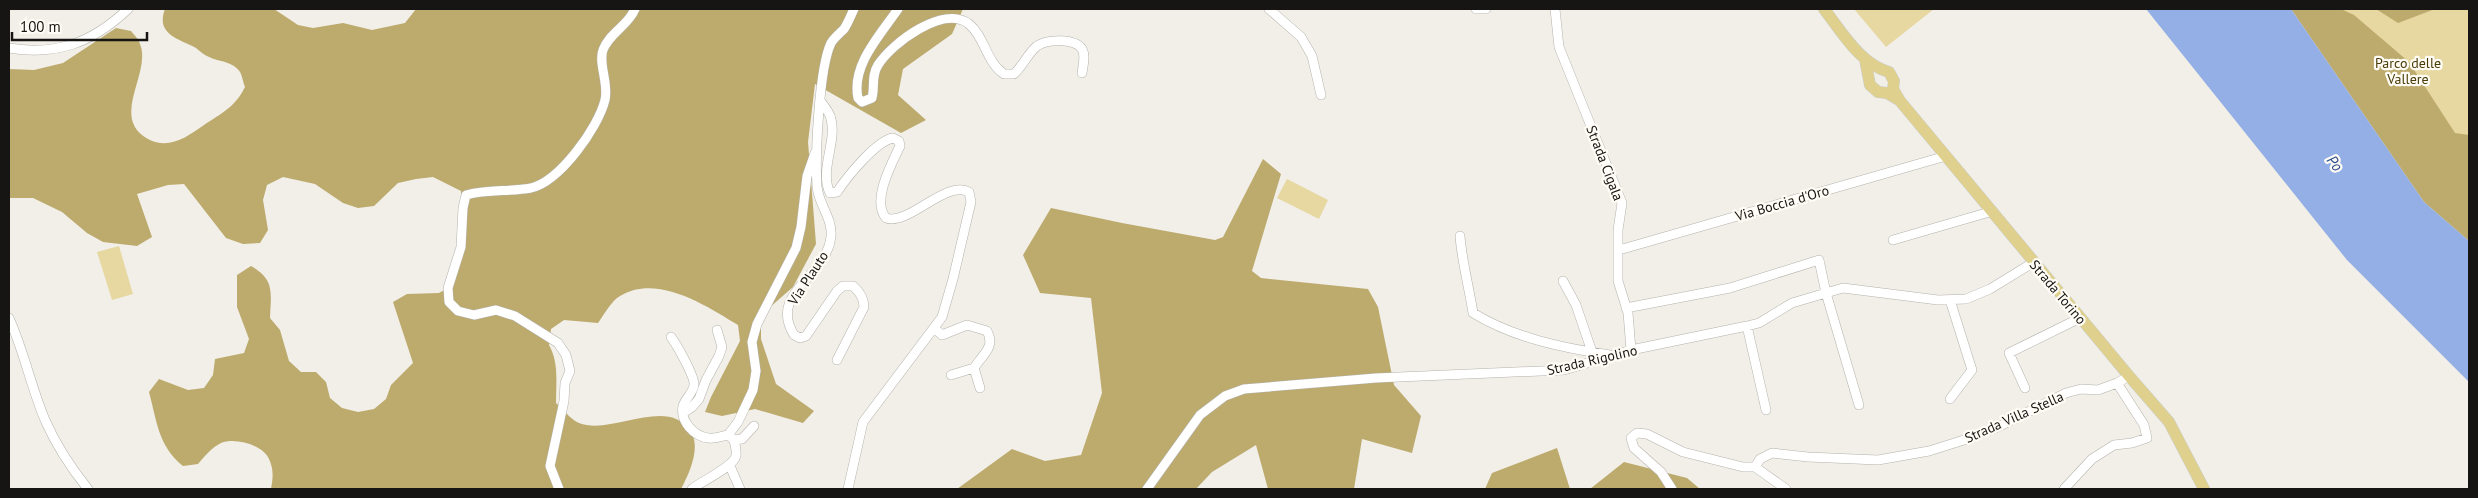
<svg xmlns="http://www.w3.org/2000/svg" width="2478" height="498" viewBox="0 0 2478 498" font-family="'PT Sans',sans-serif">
<rect width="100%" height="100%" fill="#f1efe8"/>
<path fill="#e7d7a1" d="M 1854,9 L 1934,9 L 1886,47 Z
M 2291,9 L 2469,9 L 2469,241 Z
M 1287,179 L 1328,200 L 1319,219 L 1277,198 Z
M 119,246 L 133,294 L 112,300 L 97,252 Z"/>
<path fill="#bdaa6d" d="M 165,9 L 274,9 L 298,25 L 313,28 L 343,23 L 372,30 L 405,23 L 416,9 L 963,9 L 952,34 L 903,69 L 898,95 L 926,120 L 901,133 L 815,84 L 808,142 L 816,244 L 793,287 L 769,308 L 761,323 L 761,339 L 776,384 L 814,411 L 803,423 L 755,409 L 722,416 L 705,412 L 711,397 L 740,341 L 738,325 C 707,306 657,273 620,296 C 611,301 604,315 598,323 L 564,320 L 551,329 L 549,345 C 559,363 556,382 556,403 C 562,408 571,420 579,423 C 612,436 668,395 691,432 C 701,448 689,474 681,489 L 271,489 C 273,478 274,470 269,459 C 263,445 235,437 221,443 C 211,448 205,456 198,464 L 183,466 C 158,446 157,421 149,392 L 159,379 L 188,390 L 204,388 L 213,375 L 215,359 L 244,353 L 249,339 L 237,307 L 237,275 L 251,266 C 275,280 271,292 270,318 L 280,330 L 289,361 L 301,372 L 316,372 L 326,382 L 330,398 L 342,408 L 358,412 L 374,409 L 386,399 L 391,385 L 413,363 L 393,302 L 407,294 L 439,293 L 453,285 L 464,223 L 461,191 L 433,177 L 416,179 L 398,183 L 374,206 L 358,208 L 343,203 L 315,184 L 283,177 L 267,185 L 263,200 L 268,230 L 260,243 L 243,244 L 226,238 L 184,184 L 168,185 L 137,194 L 152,237 L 137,246 L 103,242 L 87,233 L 62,212 L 33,198 L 9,198 L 9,69 L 34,70 L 63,63 L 116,28 L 131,31 C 134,35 139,39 140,44 C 152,73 109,118 148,139 C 169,150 187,137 204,125 C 222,113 235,107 245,87 C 243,82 242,75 240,72 C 233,61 219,62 209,57 C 204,55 200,51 196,48 C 180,39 155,35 165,9 Z
M 2291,9 L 2341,9 L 2354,15 L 2409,62 L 2455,133 L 2469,135 L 2469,241 L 2424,202 Z
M 2376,9 L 2435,9 L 2398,23 Z
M 1263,159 L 1281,174 L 1252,271 L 1261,278 L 1368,289 L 1378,307 L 1394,385 L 1421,416 L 1412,453 L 1362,439 L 1354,489 L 1268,489 L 1256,445 L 1212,472 L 1196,489 L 957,489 L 1012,449 L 1045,461 L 1081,455 L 1102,393 L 1091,298 L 1040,293 L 1023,255 L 1051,208 L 1122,223 L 1215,240 L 1223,237 Z
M 1557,448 L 1570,489 L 1485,489 L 1492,473 Z
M 1624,462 L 1687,478 L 1700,489 L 1590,489 Z"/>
<path fill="#94afe5" d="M 2146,9 L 2291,9 L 2424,202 L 2469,241 L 2469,382 L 2347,260 Z"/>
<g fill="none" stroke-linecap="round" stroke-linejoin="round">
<g stroke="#b4b2ab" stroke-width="10">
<path id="minor" d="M 898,9 C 881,34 851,65 858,98 L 862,102 L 872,98 C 875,87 871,76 878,65 C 892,43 944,4 969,24 C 985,37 986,62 1004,74 L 1014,74 C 1023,66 1028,53 1037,46 C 1047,39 1075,38 1082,49 C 1086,56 1083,65 1082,73
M 1269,9 L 1301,37 L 1312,56 L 1321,95
M 1476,9 L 1486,9
M 1555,9 L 1559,47 L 1622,203 L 1618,230 L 1618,281 L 1628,313 L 1631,350
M 9,48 C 58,56 93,42 128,9
M 821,102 C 825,107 830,113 831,119 C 837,143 819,170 830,193 L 837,192 C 847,177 876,141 893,138 L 899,141 L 900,146 C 892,163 871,201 886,218 C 909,226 946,179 969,192 L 971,202 L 953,279 L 942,317 L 863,422 L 848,489
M 1460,236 C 1462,262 1469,287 1473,313 C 1514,338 1563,348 1610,355
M 1893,240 L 1993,211
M 1619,250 L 1946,156
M 1563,281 L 1576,305 L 1592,352
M 1950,300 L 1972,370 L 1950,399
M 1626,308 L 1730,288 L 1819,260 L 1826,293 L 1859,405
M 9,318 C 24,351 31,387 45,420 C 56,445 71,468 88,489
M 1747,326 L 1766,410
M 934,328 L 942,335 L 967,325 L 987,331 C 996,347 982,355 974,368 L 980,388
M 671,337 C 677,345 695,377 694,385 C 693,393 685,399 683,406 C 680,421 694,437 709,438 C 715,439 722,436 728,435
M 837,360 L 864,307 C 864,298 860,292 853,286 L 843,286 L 837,291 L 806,336 L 800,338 L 794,335 C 768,292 826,278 831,237 C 833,218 818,204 817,186 C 815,157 819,68 831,43 C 834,38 840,33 844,29 C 848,23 851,15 854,9
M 951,375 L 974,368
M 2025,388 L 2009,353 L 2080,318
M 683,413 L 692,407 L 699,399 L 706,380 L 719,356 L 722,347 L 717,330
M 734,440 L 742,439 L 754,426
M 730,466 L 740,489
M 1755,467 L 1760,459 L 1772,453 L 1808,457 L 1878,460 L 1929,451 L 1964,440 L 2000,426 L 2066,393 L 2081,389 L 2098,390 L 2117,383 L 2129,376
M 559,489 L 550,466 L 564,401 L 565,383 L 570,371 L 566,355 L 558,343 L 515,316 L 496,310 L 474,315 L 458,311 L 449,302 L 448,288 L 461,247 L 463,208 L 466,195 C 487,189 509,192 531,188 C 560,181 598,128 605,100 C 609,84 598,63 603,50 C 609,33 628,26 635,9
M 692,489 C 702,481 733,467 736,456 C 737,452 735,445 734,440 L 728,435 L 738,422 L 753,390 L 756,371 L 752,342 L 757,324 L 796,248 L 801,227 L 807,176 L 815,153
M 1147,489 L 1200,415 L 1225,396 L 1244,389 L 1376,378 L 1564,370 L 1631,350 L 1747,326 L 1759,323 L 1792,303 L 1843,288 L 1938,300 L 1966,299 L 1990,289 L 2034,262
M 1672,489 L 1661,472 L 1634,448 L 1631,438 L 1637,433 L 1647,434 L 1683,452 L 1743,467 L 1755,467 L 1786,489
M 2064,489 L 2092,459 L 2114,445 L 2132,443 L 2147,438 L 2144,425 L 2117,383"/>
</g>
<g stroke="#cccccb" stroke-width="12">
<path id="major" d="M 1824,9 C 1842,32 1860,64 1889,72 L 1894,81 L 1893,89 L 1900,101 L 2129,376 L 2169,422 L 2204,489
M 1865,59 L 1870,85 L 1878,92 L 1887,93 L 1899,100"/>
</g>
<use href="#minor" stroke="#fff" stroke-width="9"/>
<use href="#major" stroke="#dfd18d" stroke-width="11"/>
</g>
<g text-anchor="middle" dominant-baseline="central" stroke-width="4.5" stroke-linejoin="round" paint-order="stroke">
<g font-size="14" fill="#4a3c09" stroke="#fefcf5">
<text x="2408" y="63">Parco delle<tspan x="2408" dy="16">Vallere</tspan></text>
</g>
<g font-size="14" fill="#161513" stroke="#fefcf5">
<text transform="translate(1605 163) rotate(69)">Strada Cigala</text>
<text transform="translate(1782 203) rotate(-16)">Via Boccia d'Oro</text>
<text transform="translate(808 278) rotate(-57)">Via Plauto</text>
<text transform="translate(2058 292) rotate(50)">Strada Torino</text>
<text transform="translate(1592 360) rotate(-13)">Strada Rigolino</text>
<text transform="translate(2014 417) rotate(-24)">Strada Villa Stella</text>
</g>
<g font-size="15" font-style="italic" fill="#304d8e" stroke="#fefcf5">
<text transform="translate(2335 163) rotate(53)">Po</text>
</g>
</g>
<rect width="2478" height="498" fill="none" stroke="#161513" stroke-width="20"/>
<path d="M12 32v8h135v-8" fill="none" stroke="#161513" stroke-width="2.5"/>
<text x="20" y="32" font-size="15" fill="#161513" stroke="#fefcf5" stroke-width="4" paint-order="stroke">100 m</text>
</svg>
